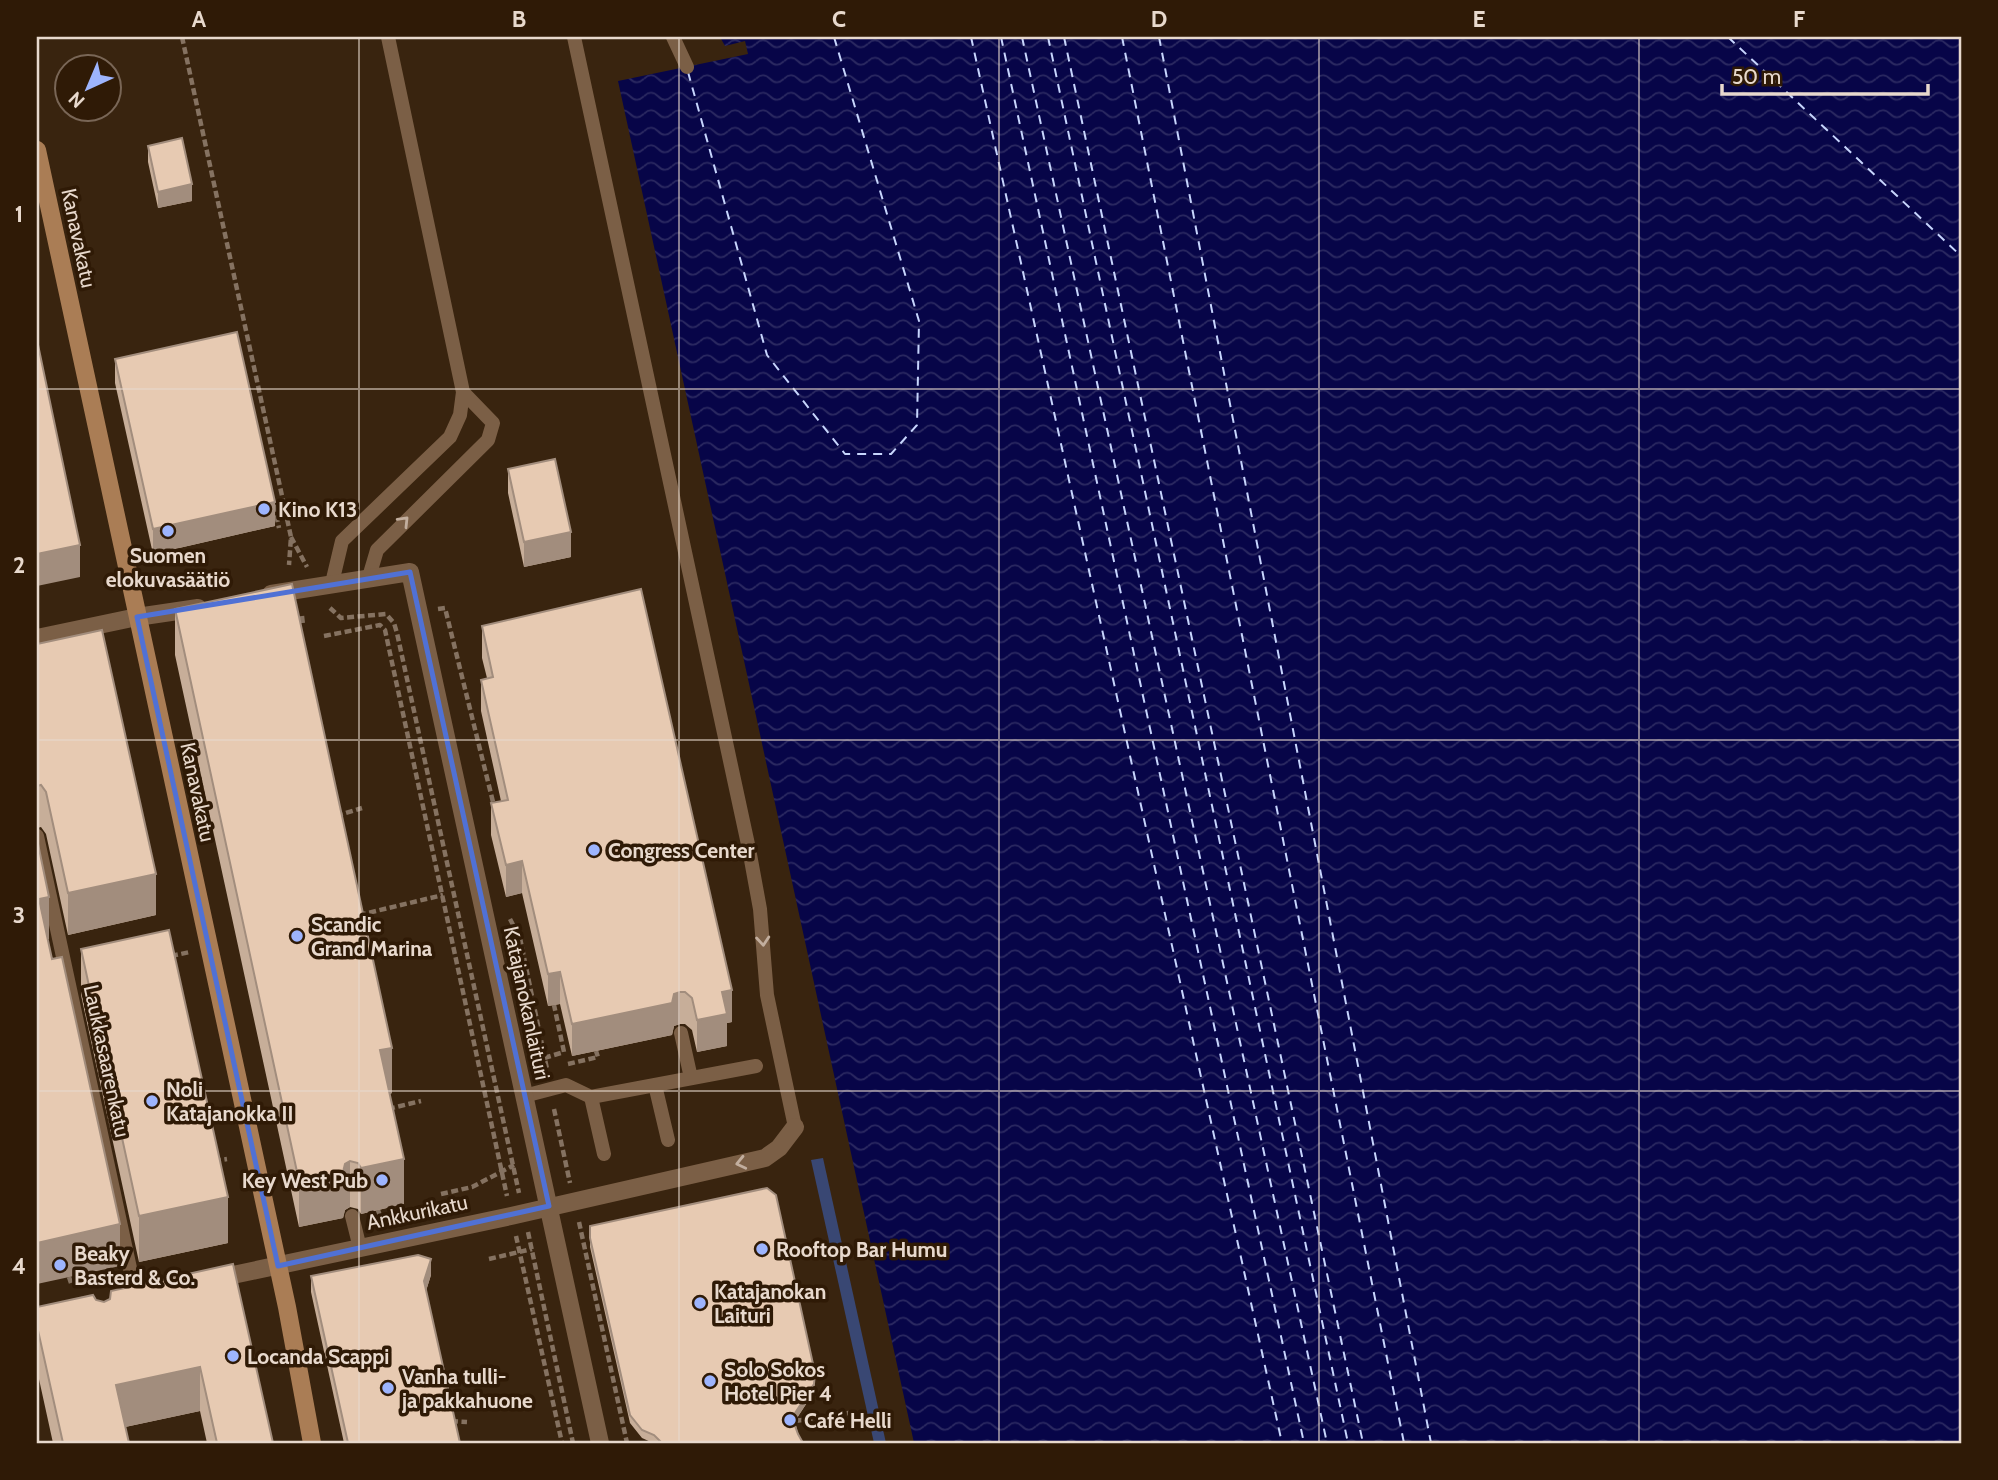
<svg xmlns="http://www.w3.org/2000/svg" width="1998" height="1480" viewBox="0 0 1998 1480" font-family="Cabin,sans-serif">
<defs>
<pattern id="water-waves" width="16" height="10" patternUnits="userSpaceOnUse" patternTransform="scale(1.75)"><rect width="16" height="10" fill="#070548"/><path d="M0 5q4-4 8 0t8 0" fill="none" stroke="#2b2961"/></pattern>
</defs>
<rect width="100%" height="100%" fill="#39240f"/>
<path fill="#394773" d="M 823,1158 L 886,1443 L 874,1443 L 811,1160 Z"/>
<path fill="url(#water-waves)" d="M 720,37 L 1961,37 L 1961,1443 L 914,1443 L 618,81 L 748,54 L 745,41 L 725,46 Z"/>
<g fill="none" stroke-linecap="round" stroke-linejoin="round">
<path stroke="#c7d5fd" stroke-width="2" stroke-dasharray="9 7" stroke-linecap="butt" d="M 971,37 L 1282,1443
M 1001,37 L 1304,1443
M 1022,37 L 1327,1443
M 1048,37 L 1348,1443
M 1064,37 L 1363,1443
M 1122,37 L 1404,1443
M 1159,37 L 1431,1443
M 1728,37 L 1961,256
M 688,72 L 767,355 L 845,454 L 891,454 L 917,425 L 919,321 L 834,37"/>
<path stroke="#857261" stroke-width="4.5" stroke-dasharray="7 3.5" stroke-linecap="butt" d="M 182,37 L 291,537 L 289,565
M 274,505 L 279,528
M 291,537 L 307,567
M 330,608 L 341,618 L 386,614 L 394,623 L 397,633 L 519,1193
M 438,609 L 445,608 L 494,806
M 302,616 L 303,625
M 324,636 L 380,625 L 385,630 L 507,1196
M 336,816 L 362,808
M 359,915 L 443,895
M 510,919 L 520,938 L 547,1069
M 171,956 L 190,952
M 544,1058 L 564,1052 L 554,1005
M 568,1064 L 598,1057 L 596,1051
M 388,1109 L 421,1101
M 554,1109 L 570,1183
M 214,1161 L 227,1159
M 441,1194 L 472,1187 L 514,1165
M 378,1210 L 380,1216
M 579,1222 L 627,1443
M 528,1232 L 573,1443
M 516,1236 L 562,1443
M 489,1259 L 532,1249
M 69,1277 L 71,1283
M 451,1421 L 467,1422
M 795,1421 L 849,1413"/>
<path stroke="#7b5f46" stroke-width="14" d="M 574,37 L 749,849 L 760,909 L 767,995 L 795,1127
M 673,37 L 687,67
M 369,577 L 377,550 L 488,440 L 493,423 L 463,392
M 332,583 L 342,541 L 450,437 L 460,415 L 463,392 L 388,37
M 37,836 L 136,1296
M 681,1033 L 691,1078
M 655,1085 L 668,1140
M 524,1096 L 566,1085 L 591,1097
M 604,1154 L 591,1097 L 756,1066
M 352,1216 L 360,1248"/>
<path stroke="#7b5f46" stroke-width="18" d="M 271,594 L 410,572 L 600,1443
M 37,638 L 137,617 L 198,608
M 214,1279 L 511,1216 L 765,1158 L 779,1148 L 795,1127"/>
<path stroke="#aa7d55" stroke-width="18" d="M 37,150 L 287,1307 L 312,1443"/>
</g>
<path fill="#c7ae99" d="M 148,146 L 192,201 L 158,208 L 148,162 Z
M 115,359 L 275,526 L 153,554 L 115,383 Z
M 508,469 L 571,557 L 524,567 L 508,493 Z
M 175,609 L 392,1093 L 390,1094 L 404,1204 L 361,1214 L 358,1209 L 350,1207 L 345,1210 L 343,1218 L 299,1227 L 175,655 Z
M 482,626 L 732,1022 L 727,1023 L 727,1046 L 697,1052 L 692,1030 L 685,1024 L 680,1024 L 674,1026 L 672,1035 L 572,1056 L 560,1004 L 548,1006 L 522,893 L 506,897 L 491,835 L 491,803 L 501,801 L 481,711 L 481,680 L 487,678 L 482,658 Z
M 37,644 L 156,915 L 68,935 L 46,834 L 41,827 L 37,828 Z
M 81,949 L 228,1243 L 139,1262 L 81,995 Z
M 590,1226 L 815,1381 L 814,1392 L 795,1421 L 798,1434 L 803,1443 L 653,1443 L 642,1438 L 630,1423 L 590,1247 Z
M 233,1264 L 273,1443 L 207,1443 L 200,1411 L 125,1427 L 129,1443 L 53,1443 L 37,1370 L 37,1307 L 96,1300 L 104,1302 Z
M 431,1275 L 426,1291 L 460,1443 L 344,1443 L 311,1292 L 311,1276 Z"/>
<path fill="#a28d7d" d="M 192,184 L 192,201 L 158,208 L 158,192 Z
M 275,502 L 275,526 L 153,554 L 153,529 Z
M 571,532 L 571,557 L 524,567 L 524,542 Z
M 80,545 L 80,577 L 37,586 L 37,554 Z
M 522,861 L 522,893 L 506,897 L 506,865 Z
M 156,874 L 156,915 L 68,935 L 68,893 Z
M 49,897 L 49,939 L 39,941 L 39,899 Z
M 560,972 L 560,1004 L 548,1006 L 548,974 Z
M 732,990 L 732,1022 L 727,1023 L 727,1046 L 697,1052 L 697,1020 L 722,992 Z
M 680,992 L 680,1024 L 674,1026 L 672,1035 L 572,1056 L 572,1024 L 674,994 Z
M 392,1048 L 392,1093 L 380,1096 L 380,1050 Z
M 404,1159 L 404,1204 L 361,1214 L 361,1168 Z
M 350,1161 L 350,1207 L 345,1210 L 343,1218 L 299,1227 L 299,1181 Z
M 228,1197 L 228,1243 L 139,1262 L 139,1216 Z
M 120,1224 L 120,1266 L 37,1284 L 37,1243 Z
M 431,1259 L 431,1275 L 424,1297 L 424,1281 Z
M 200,1367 L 200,1411 L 116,1429 L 116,1385 Z
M 815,1373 L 814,1392 L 795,1421 L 794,1431 L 795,1413 Z"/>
<path fill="#e7cab2" stroke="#a28d7d" stroke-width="2" d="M 182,138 L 192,184 L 158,192 L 148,146 Z
M 237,332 L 275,502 L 153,529 L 115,359 Z
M 37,340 L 80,545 L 37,554 Z
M 555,459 L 571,532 L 524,542 L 508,469 Z
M 292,584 L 392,1048 L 380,1050 L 404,1159 L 361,1168 L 358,1163 L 350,1161 L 345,1164 L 343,1172 L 299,1181 L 175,609 Z
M 641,589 L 732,990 L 722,992 L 727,1014 L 697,1020 L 692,998 L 685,992 L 680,992 L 674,994 L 672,1003 L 572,1024 L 560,972 L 548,974 L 522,861 L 506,865 L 491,803 L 508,800 L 481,680 L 493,677 L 482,626 Z
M 102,630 L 156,874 L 68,893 L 46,792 L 41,785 L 37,786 L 37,644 Z
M 37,839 L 49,897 L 39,899 L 52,959 L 62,957 L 120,1224 L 37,1243 Z
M 169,930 L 228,1197 L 139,1216 L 81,949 Z
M 767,1188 L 776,1195 L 815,1373 L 814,1384 L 795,1413 L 794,1423 L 798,1434 L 803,1443 L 662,1443 L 654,1435 L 642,1430 L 630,1415 L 590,1238 L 590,1226 Z
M 418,1255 L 431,1259 L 424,1281 L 460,1443 L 348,1443 L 311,1276 Z
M 233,1264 L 273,1443 L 217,1443 L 200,1367 L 116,1385 L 129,1443 L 63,1443 L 37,1326 L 37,1307 L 93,1295 L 96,1300 L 104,1302 L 110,1299 L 111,1291 Z"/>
<defs><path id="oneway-chevron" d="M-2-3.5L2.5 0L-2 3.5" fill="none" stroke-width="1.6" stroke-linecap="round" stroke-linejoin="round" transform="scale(1.75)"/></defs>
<g stroke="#c2ae9e">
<use href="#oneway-chevron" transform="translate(404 521) rotate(-46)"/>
<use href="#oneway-chevron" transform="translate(763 941) rotate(85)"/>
<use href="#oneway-chevron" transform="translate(741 1163) rotate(167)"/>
</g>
<path fill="none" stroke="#5071d5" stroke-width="5" stroke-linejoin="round" d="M 410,572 L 549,1206 L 278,1266 L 137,617 Z"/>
<path fill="none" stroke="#e8d9cd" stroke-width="2" stroke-opacity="0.55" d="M 359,37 L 359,1443M 679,37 L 679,1443M 999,37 L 999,1443M 1319,37 L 1319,1443M 1639,37 L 1639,1443M 37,389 L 1961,389M 37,740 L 1961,740M 37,1091 L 1961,1091"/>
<g fill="#9db4fd" stroke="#2f1a06" stroke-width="2.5">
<circle cx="264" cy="509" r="7"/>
<circle cx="168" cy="531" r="7"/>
<circle cx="594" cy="850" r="7"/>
<circle cx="297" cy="936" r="7"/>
<circle cx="152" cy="1101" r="7"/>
<circle cx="382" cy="1180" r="7"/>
<circle cx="762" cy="1249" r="7"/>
<circle cx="60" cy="1265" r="7"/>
<circle cx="700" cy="1303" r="7"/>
<circle cx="233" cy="1356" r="7"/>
<circle cx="710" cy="1381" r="7"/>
<circle cx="388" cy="1388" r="7"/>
<circle cx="790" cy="1420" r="7"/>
</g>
<g text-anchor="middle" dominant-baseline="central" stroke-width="7" stroke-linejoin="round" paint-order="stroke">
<g font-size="21" fill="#e8d9cd" stroke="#2f1a06">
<text transform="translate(79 238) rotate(78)">Kanavakatu</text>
<text transform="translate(198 792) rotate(78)">Kanavakatu</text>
<text transform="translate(527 1003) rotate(78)">Katajanokanlaituri</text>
<text transform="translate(107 1061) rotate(78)">Laukkasaarenkatu</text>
<text transform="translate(417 1212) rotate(-12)">Ankkurikatu</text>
</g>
<g font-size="21" font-weight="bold" fill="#e8d9cd" stroke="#2f1a06" text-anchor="start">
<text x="278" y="509">Kino K13</text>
<text x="168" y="555" text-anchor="middle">Suomen<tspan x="168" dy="24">elokuvasäätiö</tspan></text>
<text x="608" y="850">Congress Center</text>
<text x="311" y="924">Scandic<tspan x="311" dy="24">Grand Marina</tspan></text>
<text x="166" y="1089">Noli<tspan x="166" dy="24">Katajanokka II</tspan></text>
<text x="368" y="1180" text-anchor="end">Key West Pub</text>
<text x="776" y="1249">Rooftop Bar Humu</text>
<text x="74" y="1253">Beaky<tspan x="74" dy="24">Basterd &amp; Co.</tspan></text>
<text x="714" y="1291">Katajanokan<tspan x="714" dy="24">Laituri</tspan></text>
<text x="247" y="1356">Locanda Scappi</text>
<text x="724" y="1369">Solo Sokos<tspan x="724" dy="24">Hotel Pier 4</tspan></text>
<text x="402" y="1376">Vanha tulli-<tspan x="402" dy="24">ja pakkahuone</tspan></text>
<text x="804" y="1420">Café Helli</text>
</g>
</g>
<rect width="1998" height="1480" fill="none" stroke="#2f1a06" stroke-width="77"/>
<g transform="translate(88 88) rotate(224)"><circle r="33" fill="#2f1a06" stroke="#796656" stroke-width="2"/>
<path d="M0-5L12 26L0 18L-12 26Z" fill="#9db4fd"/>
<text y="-10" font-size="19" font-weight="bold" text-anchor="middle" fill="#e8d9cd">N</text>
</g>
<path d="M1722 84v10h206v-10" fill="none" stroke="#e8d9cd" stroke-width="3.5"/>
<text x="1732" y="84" font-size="21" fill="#e8d9cd" stroke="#2f1a06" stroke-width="5" paint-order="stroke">50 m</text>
<rect x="38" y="38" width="1922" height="1404" fill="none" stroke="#e8d9cd" stroke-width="2.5"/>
<g font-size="23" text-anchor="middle" font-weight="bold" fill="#e8d9cd">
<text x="199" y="27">A</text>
<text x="519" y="27">B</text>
<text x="839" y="27">C</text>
<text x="1159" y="27">D</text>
<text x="1479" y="27">E</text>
<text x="1799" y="27">F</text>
<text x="19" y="222">1</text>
<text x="19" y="573">2</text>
<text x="19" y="923">3</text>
<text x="19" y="1274">4</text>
</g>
</svg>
